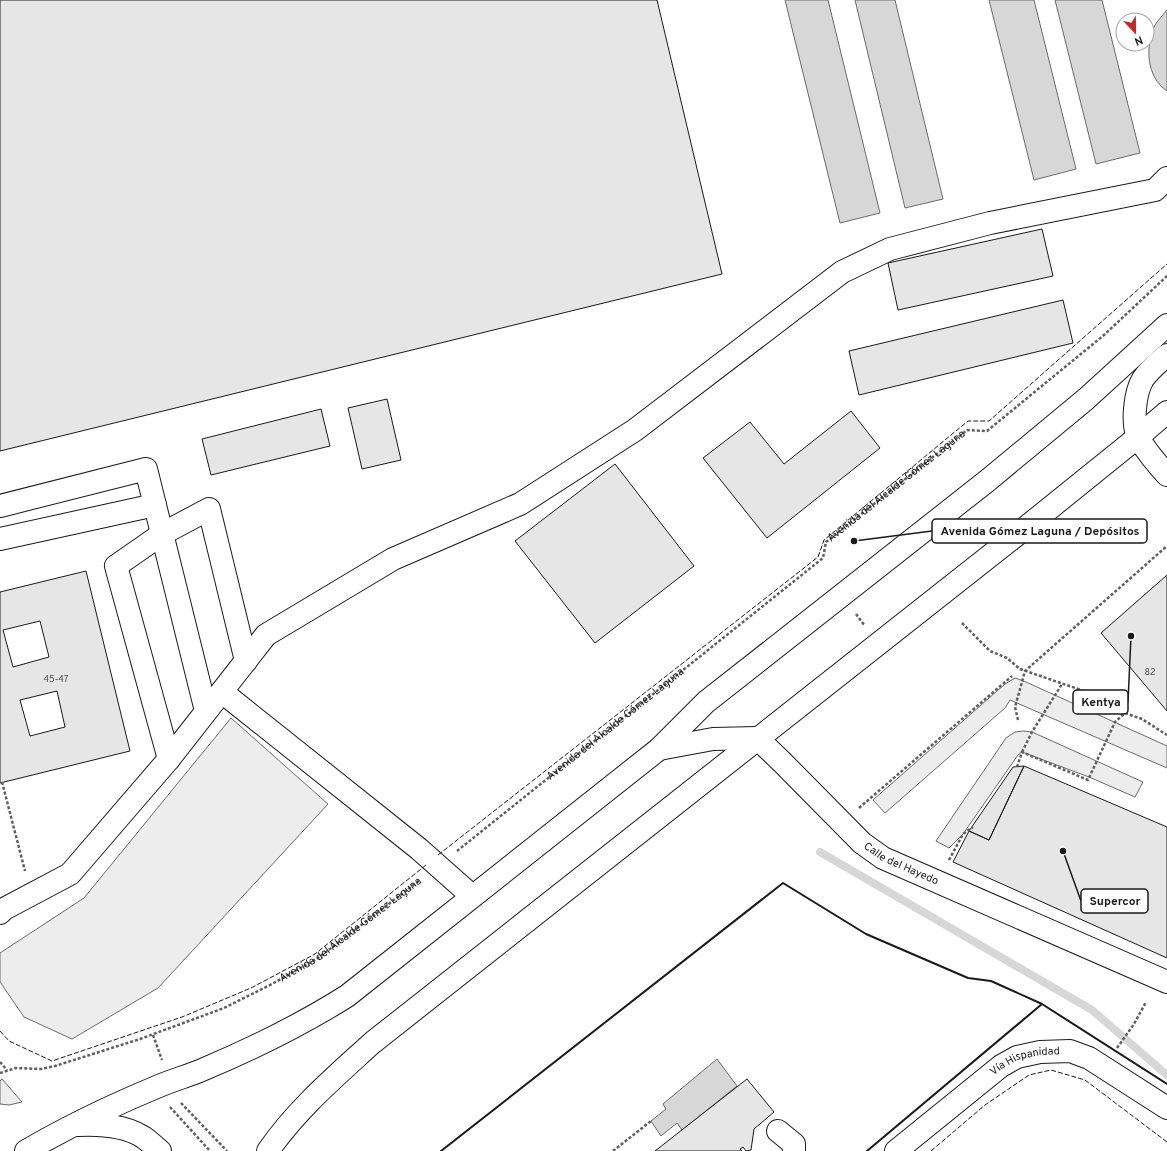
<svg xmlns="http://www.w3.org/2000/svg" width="1167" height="1151" viewBox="0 0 1167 1151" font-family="Overpass,sans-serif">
<rect width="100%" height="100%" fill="#fff"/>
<path fill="#ededed" stroke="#6a6a6a" d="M 1015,678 L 1026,682 L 1167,746 L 1167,768 L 1010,700 L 1005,708 L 885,813 L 873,800 L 1005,684 Z
M 231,718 L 328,804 L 158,988 L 72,1039 L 24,1017 L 0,982 L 0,953 L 84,898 Z
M 1023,731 L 1032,732 L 1143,782 L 1135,797 L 1089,777 L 1022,752 L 1018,755 L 963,834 L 949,848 L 936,841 L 1006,738 L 1015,732 Z
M 2,1079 L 22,1102 L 9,1105 L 0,1104 L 0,1081 Z"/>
<path fill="#d7d7d7" stroke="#6a6a6a" d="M 785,0 L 828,0 L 880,213 L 840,223 Z
M 855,0 L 895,0 L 943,199 L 905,208 Z
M 989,0 L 1034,0 L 1076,169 L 1034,180 Z
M 1055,0 L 1102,0 L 1140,153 L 1096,164 Z
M 1167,10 L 1167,91 C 1146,77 1145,46 1155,25 C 1158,20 1163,15 1167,10 Z
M 717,1059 L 737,1086 L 682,1130 L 677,1123 L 661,1136 L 651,1121 L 666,1109 L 663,1104 Z"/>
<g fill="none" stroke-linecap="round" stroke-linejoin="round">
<path stroke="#d7d7d7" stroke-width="8" d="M 820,852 L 1092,1010 L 1167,1075"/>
</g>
<path fill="#e6e6e6" stroke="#1a1a1a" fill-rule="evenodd" d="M 0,0 L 657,0 L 722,274 L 0,451 Z
M 1042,229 L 1053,276 L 898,310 L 888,263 Z
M 1063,300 L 1073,343 L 859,395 L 849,351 Z
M 387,399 L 401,460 L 362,469 L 348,408 Z
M 321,409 L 330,446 L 211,475 L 202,439 Z
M 851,411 L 880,448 L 767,538 L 703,458 L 750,422 L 784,464 Z
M 615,464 L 694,566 L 595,643 L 515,541 Z
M 86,571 L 130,751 L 0,783 L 0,592 ZM 40,621 L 49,657 L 13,667 L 3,630 ZM 57,691 L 65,727 L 30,736 L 20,700 Z
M 1167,575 L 1167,711 L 1101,633 Z
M 1024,766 L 1167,827 L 1167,958 L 953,862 L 969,831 L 989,840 Z
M 1024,766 L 989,840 L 969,831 L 1013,767 Z
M 747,1079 L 774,1112 L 754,1129 L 751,1150 L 746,1151 L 743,1147 L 740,1149 L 742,1151 L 655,1151 Z"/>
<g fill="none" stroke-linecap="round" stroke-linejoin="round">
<g stroke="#1a1a1a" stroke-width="24">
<g id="minor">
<path d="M 1167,355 C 1159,362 1149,370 1143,379 C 1135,392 1131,425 1139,439 C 1147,452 1157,464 1167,475"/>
<path d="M 0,506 L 146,469 L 206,711"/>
<path d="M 0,539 L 155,505"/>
<path d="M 222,692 L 419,849 L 472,896"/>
<path id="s3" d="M 659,749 L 713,739 L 757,738 L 783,763 L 862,843 L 883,858 L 1167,982"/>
<path d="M 169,759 L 116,566 L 162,534 L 209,509 L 246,661"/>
<path d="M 0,913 L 4,909 L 70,874 L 169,759 L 266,635 L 393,559 L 520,504 L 635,430 L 842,272 L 890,249 L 990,223 L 1155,190 L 1167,178"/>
<path d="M 778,1131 L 794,1144 L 794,1151"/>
<path id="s4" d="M 896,1151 L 1001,1066 L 1017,1057 L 1040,1052 L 1070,1051 L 1089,1058 L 1167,1108"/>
</g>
</g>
<g stroke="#1a1a1a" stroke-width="24">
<path id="major" d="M 78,1125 C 100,1124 124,1125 143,1137 C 149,1141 154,1146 160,1151
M 26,1151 C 69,1126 113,1105 159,1086 C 173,1080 188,1076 202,1070 C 252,1049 301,1025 347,996 L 659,749 L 706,702 L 987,481 L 1086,399 L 1167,325
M 268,1151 C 297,1109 335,1077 372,1043 L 1019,533 L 1138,437 L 1167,412"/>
</g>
<g stroke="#5f5f5f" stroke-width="2.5" stroke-dasharray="3 2" stroke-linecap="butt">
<path d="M 856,614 L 865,626"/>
<path d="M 962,623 L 990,651 L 1007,658 L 1020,669 L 1107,699 L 1125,713 L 1142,719 L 1167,735"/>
<path d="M 1018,720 L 1015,707 L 1025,671 L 1167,546"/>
<path d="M 1022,752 L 1032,732 L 1062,684"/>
<path d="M 1017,767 L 1022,752 L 1088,780 L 1115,722 L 1125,713"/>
<path d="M 2,782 L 25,871"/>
<path d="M 859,808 L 1012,676"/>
<path id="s1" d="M 457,851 L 823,558 L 826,542 L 967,430 L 987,431 L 1104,335 L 1167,276"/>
<path d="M 949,860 L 963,834 L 973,827"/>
<path d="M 153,1035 L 162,1060"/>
<path d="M 1117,1048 L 1134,1024 L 1146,1002"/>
<path d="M 0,1062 L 7,1070"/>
<path id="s2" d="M 0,1073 L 16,1068 L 41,1069 L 55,1066 L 140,1039 L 224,1008 L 272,984 L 318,958 L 420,880"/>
<path d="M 181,1103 L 227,1151"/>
<path d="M 170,1107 L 210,1151"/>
<path d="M 613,1151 L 651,1121"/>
</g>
<use href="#minor" stroke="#fff" stroke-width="22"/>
<use href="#major" stroke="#fff" stroke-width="22"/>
<path stroke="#1a1a1a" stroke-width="1" stroke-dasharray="5 2" stroke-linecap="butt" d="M 438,855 L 818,557 L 824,540 L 968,421 L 989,421 L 1167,264
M 0,1031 L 9,1041 L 52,1061 L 182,1017 L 251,988 L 315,954 L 426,865
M 931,1151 L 985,1105 L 1029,1075 L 1051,1070 L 1085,1080 L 1167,1142"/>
<path stroke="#1a1a1a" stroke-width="2" d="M 441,1151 L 783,883 L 866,934 L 968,978 L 991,981 L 1042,1004 L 1167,1084
M 867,1151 L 1042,1004"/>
</g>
<g text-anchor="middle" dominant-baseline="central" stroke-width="3" stroke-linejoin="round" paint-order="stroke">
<g font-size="9" fill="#4d4d4d">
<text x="1150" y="672">82</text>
<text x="56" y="679">45-47</text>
</g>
<g font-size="11" fill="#1a1a1a" stroke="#fff">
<text stroke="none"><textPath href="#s1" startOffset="575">Avenida del Alcalde Gómez Laguna</textPath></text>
<text stroke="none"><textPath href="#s1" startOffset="203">Avenida del Alcalde Gómez Laguna</textPath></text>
<text stroke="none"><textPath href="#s3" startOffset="292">Calle del Hayedo</textPath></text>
<text stroke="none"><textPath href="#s2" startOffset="384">Avenida del Alcalde Gómez Laguna</textPath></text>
<text stroke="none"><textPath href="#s4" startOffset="160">Vía Hispanidad</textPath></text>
</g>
</g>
<path fill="none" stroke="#1a1a1a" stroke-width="1.5" d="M854 541L932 531M1131 636L1128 702M1063 851L1081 901"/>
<g fill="#1a1a1a" stroke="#fff" stroke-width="1.5">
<circle cx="854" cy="541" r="4"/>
<circle cx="1131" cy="636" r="4"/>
<circle cx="1063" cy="851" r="4"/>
</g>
<g fill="#fff" stroke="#1a1a1a" stroke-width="1.5">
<rect x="932" y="519" width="215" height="24" rx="4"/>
<rect x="1073" y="690" width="55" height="24" rx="4"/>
<rect x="1081" y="889" width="67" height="24" rx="4"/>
</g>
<g font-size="12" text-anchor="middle" font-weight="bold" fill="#1a1a1a">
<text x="1040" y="535">Avenida Gómez Laguna / Depósitos</text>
<text x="1101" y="706">Kentya</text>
<text x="1115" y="905">Supercor</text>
</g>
<g transform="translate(1135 32) rotate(158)"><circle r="19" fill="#ffffff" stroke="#a3a3a3"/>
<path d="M0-3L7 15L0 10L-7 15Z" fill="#c62828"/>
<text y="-6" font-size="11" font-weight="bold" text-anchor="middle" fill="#1a1a1a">N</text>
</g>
</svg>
